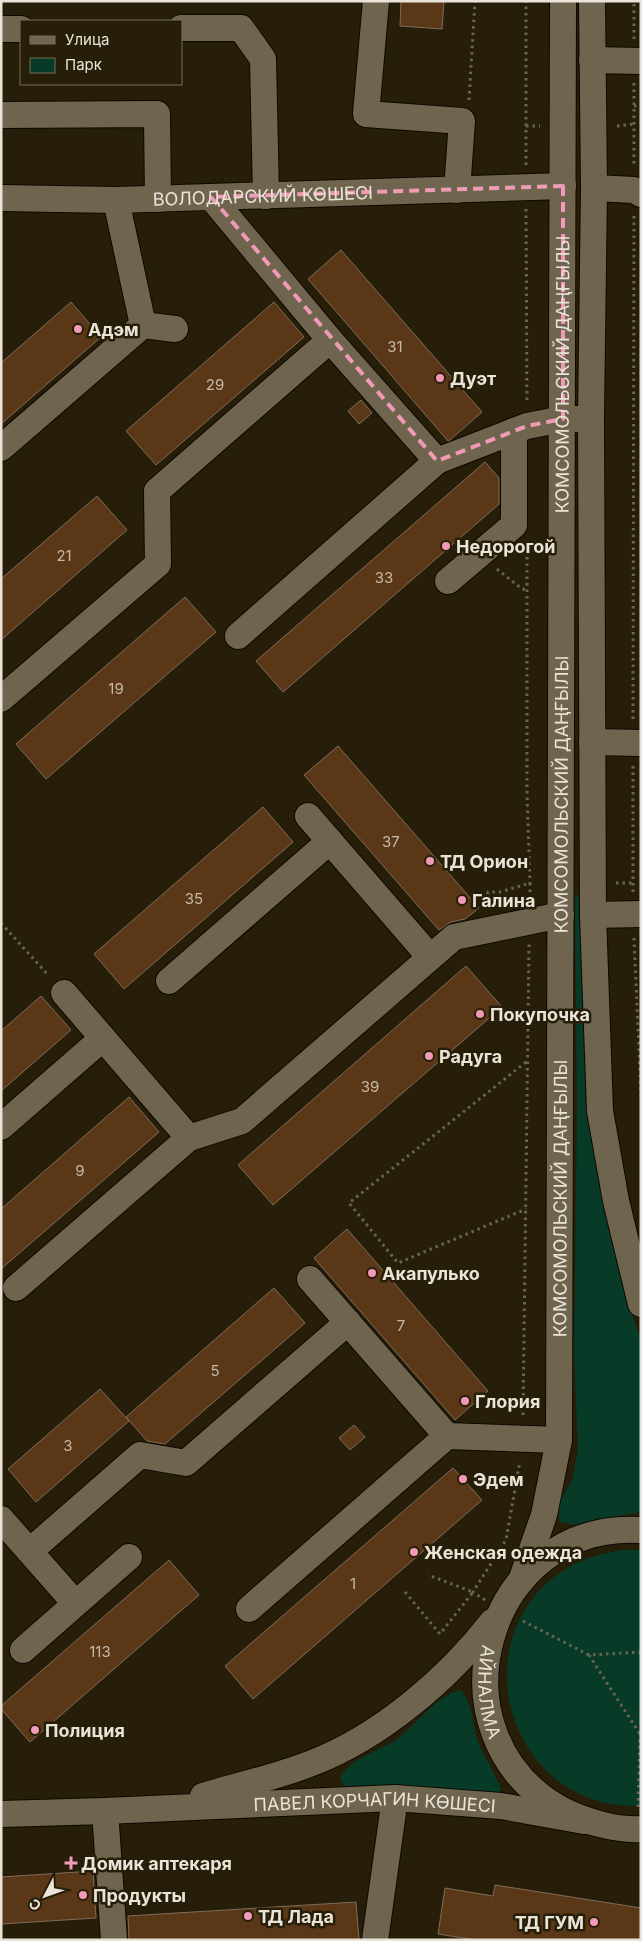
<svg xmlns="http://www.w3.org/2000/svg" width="642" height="1941" viewBox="0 0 642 1941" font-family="Inter,sans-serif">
<rect width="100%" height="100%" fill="#261e09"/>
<path fill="#083a28" d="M 575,895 L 584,895 L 590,1118 L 622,1284 L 641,1341 L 641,1512 L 605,1518 L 581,1526 L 560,1522 L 557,1507 L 573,1478 L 578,1448 L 574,1354 L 577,1110 Z
M 623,1550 L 641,1550 L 641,1806 C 501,1811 453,1618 583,1560 C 596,1555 610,1552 623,1550 Z
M 461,1690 C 472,1703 472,1720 476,1735 C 481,1755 495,1770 501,1790 L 493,1798 L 351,1791 L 344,1786 L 340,1777 C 351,1759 376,1752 394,1741 C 415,1727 436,1695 461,1690 Z"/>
<path fill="#5a3817" stroke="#806c5b" d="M 401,1 L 444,1 L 442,29 L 400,26 Z
M 341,250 L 482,412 L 450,440 L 448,441 L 308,279 Z
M 71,302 L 101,337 L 1,424 L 1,363 Z
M 274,302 L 304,337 L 156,465 L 126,431 Z
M 361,400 L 372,413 L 359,424 L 348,411 Z
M 485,462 L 499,478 L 499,504 L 283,692 L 256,661 Z
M 97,496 L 127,530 L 1,640 L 1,579 Z
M 185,597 L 216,632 L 46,779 L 16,744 Z
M 338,746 L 479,908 L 465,919 L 451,922 L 439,930 L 304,775 Z
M 263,807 L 293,842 L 124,989 L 94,954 Z
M 466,966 L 502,1007 L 273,1205 L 238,1165 Z
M 41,996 L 71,1030 L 1,1091 L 1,1031 Z
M 129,1097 L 159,1132 L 1,1269 L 1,1209 Z
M 347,1229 L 488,1391 L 455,1420 L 314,1258 Z
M 274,1288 L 305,1323 L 165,1444 L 147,1441 L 126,1417 Z
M 100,1389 L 129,1421 L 36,1502 L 8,1469 Z
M 354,1425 L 365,1437 L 350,1450 L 339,1438 Z
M 453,1468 L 482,1500 L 253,1699 L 225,1666 Z
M 169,1560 L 199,1595 L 30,1742 L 1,1709 L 1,1706 Z
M 93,1871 L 96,1918 L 1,1924 L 1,1877 Z
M 495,1885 L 641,1908 L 641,1940 L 476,1940 L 438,1934 L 445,1888 L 493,1896 Z
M 356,1902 L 359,1940 L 129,1940 L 128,1916 Z"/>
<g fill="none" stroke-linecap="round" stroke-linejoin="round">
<g stroke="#0f0800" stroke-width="28">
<g id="minor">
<path d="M 376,1 L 366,114 L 462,121 L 457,190"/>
<path d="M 592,1 L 594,188 L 591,419 L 593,915 L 600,1111 L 616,1201 L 641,1304"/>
<path d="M 181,28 L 241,28 L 263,59 L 266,196"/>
<path d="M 1,29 L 21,29"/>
<path d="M 592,60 L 641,61"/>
<path d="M 1,115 L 157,114 L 158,199"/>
<path d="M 594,188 L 634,190 L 641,194"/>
<path d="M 211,197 L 330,340 L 437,461"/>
<path id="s1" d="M 1,198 L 116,200 L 563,186"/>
<path d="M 143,325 L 175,329"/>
<path d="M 1,448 L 143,325 L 116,200"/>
<path d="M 448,581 L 514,525 L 514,431"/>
<path d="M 238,636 L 437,461 L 527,426 L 563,419 L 581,419"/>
<path d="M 1,699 L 158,564 L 157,491 L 330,340"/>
<path d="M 592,742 L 641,743"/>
<path d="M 308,816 L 430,957"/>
<path d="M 593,915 L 641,914"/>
<path d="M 169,981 L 330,841"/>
<path d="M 64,993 L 189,1138"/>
<path d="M 1,1127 L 103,1038"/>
<path d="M 16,1288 L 189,1138 L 242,1121 L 454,937 L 561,915"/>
<path d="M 447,1436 L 559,1440"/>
<path d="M 1,1519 L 75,1603"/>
<path id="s2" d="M 641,1530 C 484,1520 424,1737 564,1811 C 584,1821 618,1831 641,1829"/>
<path d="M 30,1551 L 140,1455 L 186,1463 L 348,1322"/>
<path id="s3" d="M 521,1581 L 544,1515 L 559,1440 L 563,1"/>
<path d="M 249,1609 L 447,1436 L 310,1279"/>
<path d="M 23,1650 L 129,1557"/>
<path d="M 203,1796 C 239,1785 277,1777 312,1763 C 380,1737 448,1679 492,1622"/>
<path d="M 105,1811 L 114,1940"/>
<path id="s4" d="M 1,1814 L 105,1811 L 395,1798 L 501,1806 L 584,1821"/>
<path d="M 375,1940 L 395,1798"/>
</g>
</g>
<path stroke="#6b6452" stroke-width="3" stroke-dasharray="2.5 4" stroke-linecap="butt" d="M 634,39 L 634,1
M 634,83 L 634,167
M 469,100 L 475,1
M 634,106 L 641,106
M 526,126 L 540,126
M 617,126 L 634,124
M 526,165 L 526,1
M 526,209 L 527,402
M 527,544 L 527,793 L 530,883
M 497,569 L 522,589 L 527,590
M 633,719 L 634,215
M 616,883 L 633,883
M 633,892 L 633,765
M 486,907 L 488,892 L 500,892 L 530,883 L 530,898
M 1,923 L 49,976
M 634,938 L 641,1095
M 526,1062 L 349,1203 L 398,1263 L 526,1209
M 523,1415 L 529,944
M 405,1592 L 440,1634 L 473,1592 L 428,1575
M 485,1600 L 473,1592 L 506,1540 L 520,1461
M 523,1621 L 589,1655
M 641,1652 L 589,1655 L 640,1734 L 641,1731
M 638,1807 L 640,1734"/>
<use href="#minor" stroke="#6f654f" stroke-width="26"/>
</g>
<path fill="none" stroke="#f09ab7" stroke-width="4" stroke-dasharray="10 6" stroke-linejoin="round" d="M 563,186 L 563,419 L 527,426 L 437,461 L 211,197 Z"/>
<g fill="#f09ab7" stroke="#261e09" stroke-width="2">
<circle cx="78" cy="329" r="5"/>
<circle cx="440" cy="378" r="5"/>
<circle cx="446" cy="546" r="5"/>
<circle cx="430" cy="861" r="5"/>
<circle cx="462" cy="900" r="5"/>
<circle cx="480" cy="1014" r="5"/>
<circle cx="429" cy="1056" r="5"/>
<circle cx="372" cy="1273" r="5"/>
<circle cx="465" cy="1401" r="5"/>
<circle cx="463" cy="1479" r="5"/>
<circle cx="414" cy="1552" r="5"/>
<circle cx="35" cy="1730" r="5"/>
<path d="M68.5 1855.5h5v5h5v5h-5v5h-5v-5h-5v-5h5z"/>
<circle cx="83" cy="1895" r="5"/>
<circle cx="248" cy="1916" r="5"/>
<circle cx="594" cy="1922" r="5"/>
</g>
<g text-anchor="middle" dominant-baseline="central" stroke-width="5" stroke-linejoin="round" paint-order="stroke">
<g font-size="15" fill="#c6b9a8">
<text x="395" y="346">31</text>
<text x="215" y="384">29</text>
<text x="64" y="555">21</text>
<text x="384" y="577">33</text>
<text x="116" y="688">19</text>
<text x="391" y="841">37</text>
<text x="194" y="898">35</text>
<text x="370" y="1086">39</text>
<text x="80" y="1170">9</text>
<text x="401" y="1325">7</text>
<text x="215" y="1370">5</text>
<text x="68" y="1445">3</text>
<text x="353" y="1583">1</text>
<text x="100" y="1651">113</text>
</g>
<g font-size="18" fill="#eae4d8" stroke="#261e09">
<text stroke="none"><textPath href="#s1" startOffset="262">ВОЛОДАРСКИЙ КӨШЕСІ</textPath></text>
<text stroke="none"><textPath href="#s3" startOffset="1212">КОМСОМОЛЬСКИЙ ДАҢҒЫЛЫ</textPath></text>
<text stroke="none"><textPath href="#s3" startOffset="792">КОМСОМОЛЬСКИЙ ДАҢҒЫЛЫ</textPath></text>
<text stroke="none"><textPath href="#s3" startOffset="388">КОМСОМОЛЬСКИЙ ДАҢҒЫЛЫ</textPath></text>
<text stroke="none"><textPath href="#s2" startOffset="255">АЙНАЛМА</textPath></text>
<text stroke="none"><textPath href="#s4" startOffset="374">ПАВЕЛ КОРЧАГИН КӨШЕСІ</textPath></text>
</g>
<g font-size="18" font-weight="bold" fill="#eae4d8" stroke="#261e09" text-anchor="start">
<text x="88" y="329">Адэм</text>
<text x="450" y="378">Дуэт</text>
<text x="456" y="546">Недорогой</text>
<text x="440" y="861">ТД Орион</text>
<text x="472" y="900">Галина</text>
<text x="490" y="1014">Покупочка</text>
<text x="439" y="1056">Радуга</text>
<text x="382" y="1273">Акапулько</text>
<text x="475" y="1401">Глория</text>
<text x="473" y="1479">Эдем</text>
<text x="424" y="1552">Женская одежда</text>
<text x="45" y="1730">Полиция</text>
<text x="81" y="1863">Домик аптекаря</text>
<text x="93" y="1895">Продукты</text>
<text x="258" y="1916">ТД Лада</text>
<text x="584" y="1922" text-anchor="end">ТД ГУМ</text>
</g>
</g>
<rect width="642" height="1941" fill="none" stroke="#eae4d8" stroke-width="5"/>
<rect x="20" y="20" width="162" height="65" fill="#261e09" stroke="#746d5c"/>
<rect x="30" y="36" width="25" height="8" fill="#6f654f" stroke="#746d5c"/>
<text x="65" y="45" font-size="15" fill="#eae4d8">Улица</text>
<rect x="30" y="58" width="25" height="15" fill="#083a28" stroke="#746d5c"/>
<text x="65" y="70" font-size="15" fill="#eae4d8">Парк</text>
<g transform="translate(45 1896) rotate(229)" stroke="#261e09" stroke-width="4" paint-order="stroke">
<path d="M0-4L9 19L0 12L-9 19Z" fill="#eae4d8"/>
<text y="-8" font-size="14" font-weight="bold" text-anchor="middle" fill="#eae4d8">С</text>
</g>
</svg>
